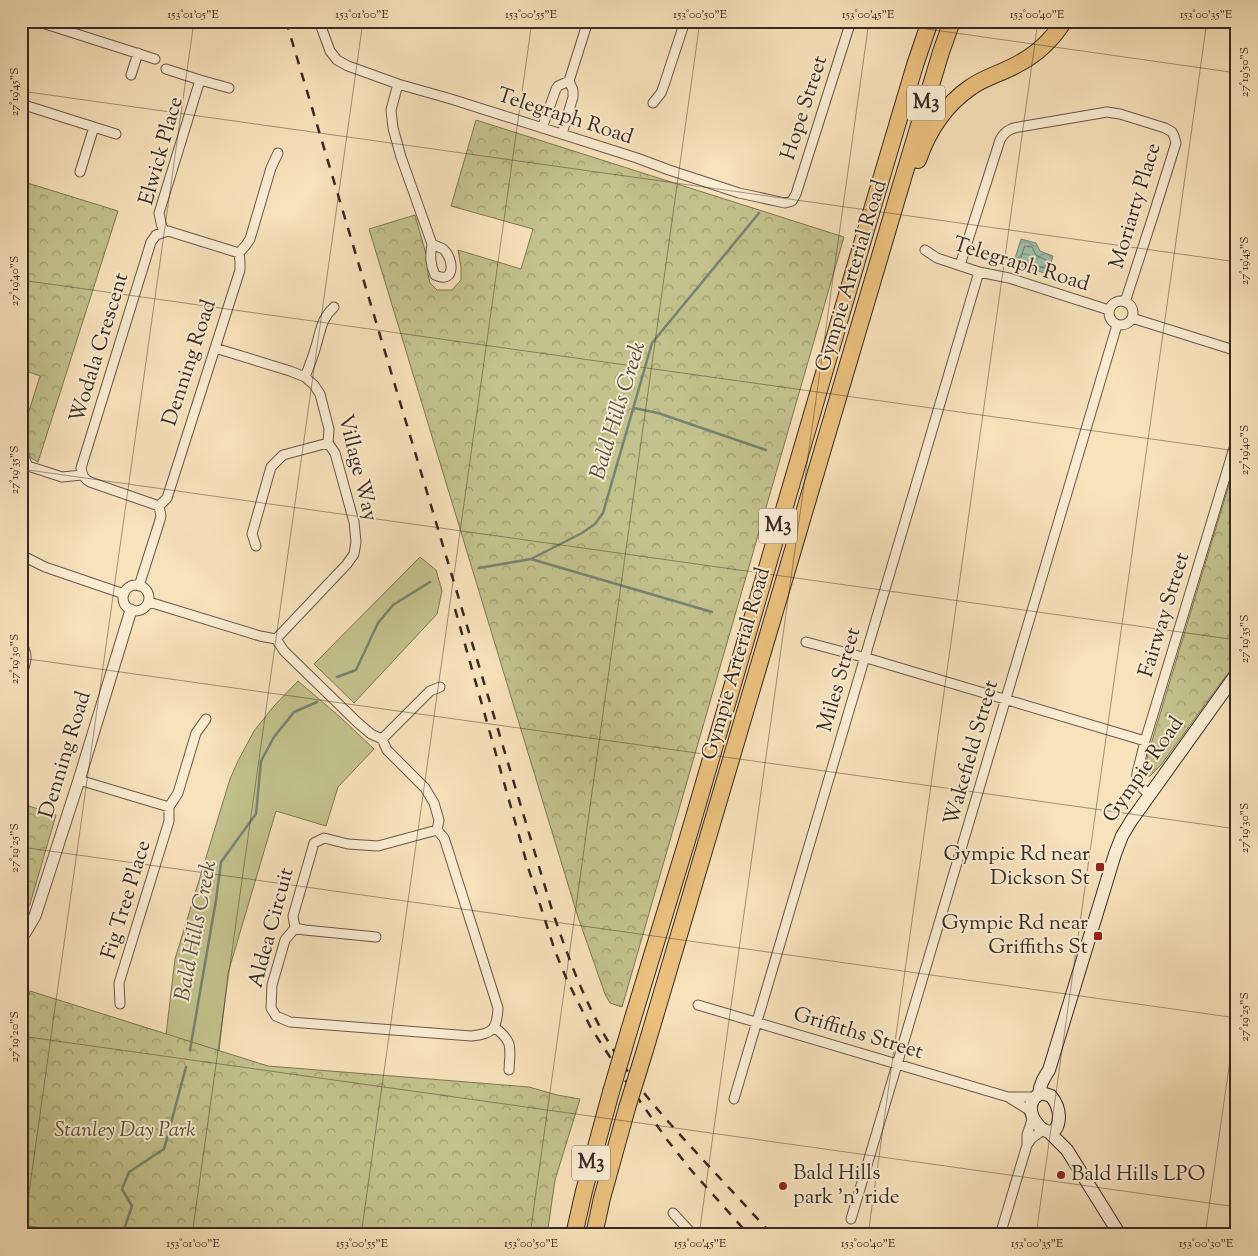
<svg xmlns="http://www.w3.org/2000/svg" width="1258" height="1256" viewBox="0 0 1258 1256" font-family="'Sorts Mill Goudy',serif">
<defs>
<pattern id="park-crowns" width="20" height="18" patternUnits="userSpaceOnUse" patternTransform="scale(1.25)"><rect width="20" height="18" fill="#c3c28c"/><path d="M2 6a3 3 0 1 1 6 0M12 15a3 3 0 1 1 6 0" fill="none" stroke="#9f9e72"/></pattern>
<pattern id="water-waves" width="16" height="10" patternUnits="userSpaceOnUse" patternTransform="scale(1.25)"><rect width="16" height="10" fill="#9fbfaa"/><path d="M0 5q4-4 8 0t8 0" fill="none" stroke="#829b8a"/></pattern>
</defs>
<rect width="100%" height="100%" fill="#f8e2bb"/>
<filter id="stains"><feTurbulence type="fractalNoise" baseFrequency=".004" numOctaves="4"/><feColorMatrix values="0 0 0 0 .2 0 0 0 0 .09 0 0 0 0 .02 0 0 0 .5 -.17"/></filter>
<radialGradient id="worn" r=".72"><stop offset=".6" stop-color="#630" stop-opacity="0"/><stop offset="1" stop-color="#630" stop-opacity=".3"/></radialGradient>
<path fill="#c3c28c" stroke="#7d7658" d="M 420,557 L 436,570 L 442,591 L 437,614 L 354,703 L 314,664 Z
M 298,681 L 340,717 L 374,749 L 338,787 L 326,826 L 276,811 L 228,973 L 219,1051 L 166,1035 L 175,959 L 230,779 L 238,761 L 254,731 L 274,706 Z"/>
<path fill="url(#park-crowns)" stroke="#7d7658" d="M 476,120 L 844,237 L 622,1007 L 610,1003 L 605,994 L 577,914 L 369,229 L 415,215 L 428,261 L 428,274 L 430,283 L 437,290 L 452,290 L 461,280 L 461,267 L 458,250 L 521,269 L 533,229 L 451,206 Z
M 21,181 L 118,211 L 38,462 L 31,458 L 21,434 L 21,416 L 29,411 L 40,376 L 21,369 Z
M 1237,458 L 1237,664 L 1225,677 L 1161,765 L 1150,776 L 1147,776 L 1143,773 L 1143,771 Z
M 21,777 L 28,785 L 23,804 L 56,815 L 30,904 L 21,922 Z
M 30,991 L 268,1066 L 529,1087 L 557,1095 L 580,1099 L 555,1180 L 547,1235 L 21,1235 L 21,1020 Z"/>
<path fill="url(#water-waves)" stroke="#758374" d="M 1021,239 L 1036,243 L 1040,251 L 1053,256 L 1051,263 L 1055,264 L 1051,275 L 1018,265 L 1014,262 Z"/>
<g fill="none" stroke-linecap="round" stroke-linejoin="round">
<path stroke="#6b7467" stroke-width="1" d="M 1025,246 L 1032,247 L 1036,255 L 1046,260 L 1046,267 L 1044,268 L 1021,260 L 1021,258 Z"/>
<path stroke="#758374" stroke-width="2.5" d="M 634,408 L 658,413 L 766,450
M 531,559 L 712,612
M 479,568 L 531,559 L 582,533 L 595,524 L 603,513 L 652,343 L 759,213
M 337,677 L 356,670 L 378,623 L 393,605 L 430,582
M 190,1050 L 216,900 L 221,862 L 256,814 L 261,761 L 274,737 L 294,712 L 317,702
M 122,1235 L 132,1206 L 122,1189 L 129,1172 L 164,1149 L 186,1067"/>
<g stroke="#67584a" stroke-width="11">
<path id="minor" d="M 36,21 L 155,59
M 319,21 L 330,51 L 337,60 L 348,66 L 398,84 L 451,99 L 637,158 L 669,170 L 739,193 L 785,203 L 792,201 L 796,194 L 851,21
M 166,69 L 200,80
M 131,75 L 138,53
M 398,84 L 391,110 L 393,128 L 401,157 L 432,244 C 430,256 430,264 435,275 C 456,285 454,258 443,249 C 440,247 435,246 432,244
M 653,103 L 661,93 L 664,85 L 685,21
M 21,104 L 116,134
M 542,128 L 556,89 L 558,86 L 569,81
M 562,134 L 573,97 L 573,90 L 569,81 L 588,21
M 80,172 L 94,127
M 164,232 L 161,223 L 159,213 L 200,80 L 229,88
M 925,250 L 937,258 L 979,272 L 1009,278 L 1109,310
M 960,265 L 1000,140 C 1004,132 1010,128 1019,127 L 1107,112 L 1120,114 L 1165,128 L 1172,132 L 1174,136 L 1176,143 L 1154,213 L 1125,302
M1109 313a12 12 0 1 1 24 0a12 12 0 1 1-24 0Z
M 1132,318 L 1237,351
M 215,348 L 290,371 L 305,377 L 314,385 L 320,394 L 329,429 L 328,443 L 335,453 L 354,522 L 356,542 L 354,554 L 347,564 L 276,639
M 305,377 C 309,367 313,357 316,346 C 321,330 321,319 334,307
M 21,451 L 28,466 L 62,477 L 82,475
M 159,506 L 90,482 C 84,479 82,475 81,468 L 151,242 L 156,235 L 168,231 L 239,253
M 256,546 L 252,534 L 271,467 L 283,455 L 328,443
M 21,555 L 45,567 L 124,594
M123 598a13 13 0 1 1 26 0a13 13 0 1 1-26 0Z
M 139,586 L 160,520 L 161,516 L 159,506 L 167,498 L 240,270 L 240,262 L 239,253 L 246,245 L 250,239 L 271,168 L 278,153
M 149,602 L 260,636 L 276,639 L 284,651 L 357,722 L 371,734 L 382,739 L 387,750 L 425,788 L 434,803 L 439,820 L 437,830
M 806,642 L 870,659 L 1145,741
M 21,644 C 30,656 25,664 21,677
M 382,739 L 430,691 L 440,687
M 79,780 L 169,807 L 178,793 L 196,733 L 206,719
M 1150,794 C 1141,788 1135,784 1137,773 L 1145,741 L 1233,451 L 1237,442
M 437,830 L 444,838 L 447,847 L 498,1008 C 497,1030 492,1034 471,1036 L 290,1022 L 276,1016 L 271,1008 L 272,985 L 285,940 L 295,928 L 293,916 L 314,843 L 324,838 L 348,844 L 378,846 Z
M 295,928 L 305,930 L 376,937
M 120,1004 L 119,983 L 169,821 L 169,807
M 698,1005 L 1008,1097 L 1032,1112
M 494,1027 C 514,1042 510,1047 509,1070
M 1008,1097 L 1029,1097 L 1034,1098
M 734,1099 L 979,272
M 1027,1145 L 1032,1138 L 1043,1130
M 673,1213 L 693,1235
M 851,1219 L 1117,325
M 1000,1235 L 1027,1145 L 1027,1135 L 1033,1117"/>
</g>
<g stroke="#67584a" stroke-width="13">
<path id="tertiary" d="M 21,937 L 25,933 L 35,916 L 79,780 L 131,610"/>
</g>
<g stroke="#372a24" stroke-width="14">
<path id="secondary" d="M 1042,1093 L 1051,1096 C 1056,1102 1059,1109 1059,1117 C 1057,1156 1010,1106 1042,1093 Z
M 1039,1094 C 1040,1084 1044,1078 1049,1070 L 1115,854 L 1122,836 L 1131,821 L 1237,673
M 1049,1132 L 1067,1150 L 1120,1235"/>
</g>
<g stroke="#372a24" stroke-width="18">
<path id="motorway" d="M 918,160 C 928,131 946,104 971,87 C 985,77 1002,73 1016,65 C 1036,55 1052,40 1064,21
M 629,1031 L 689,834 L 863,240 L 915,65 L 930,21
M 645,1050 L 901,185 L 941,52 L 952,21
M 574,1235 L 584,1191 L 611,1092
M 594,1235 L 602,1198 L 627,1108"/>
</g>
<use href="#minor" stroke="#faecd3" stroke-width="9"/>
<use href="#tertiary" stroke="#faecd3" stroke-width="11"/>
<use href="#secondary" stroke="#faecd3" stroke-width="12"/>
<use href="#motorway" stroke="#ecc17e" stroke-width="16"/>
<path stroke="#372a24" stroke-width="2.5" stroke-dasharray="9 9" stroke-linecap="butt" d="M 286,21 L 552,910 C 568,957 585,1004 611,1046 C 637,1089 671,1125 705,1162 C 727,1186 750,1210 772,1235
M 455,609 L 527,864 L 555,951 L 567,980 L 591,1028 L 625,1080 L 668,1141 L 691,1170 L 749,1235"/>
<g stroke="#372a24" stroke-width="18" stroke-linecap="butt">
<path id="motorway-bridge" d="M 611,1092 L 629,1031
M 627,1108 L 645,1050"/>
</g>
<use href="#motorway-bridge" stroke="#ecc17e" stroke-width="16"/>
</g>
<path fill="none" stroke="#372a24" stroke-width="1" stroke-opacity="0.45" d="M 871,21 L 1237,73M 21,48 L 25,21M 21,91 L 1237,262M 21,280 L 1237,451M 21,469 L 1237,640M 21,658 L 1237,829M 21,847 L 1237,1018M 21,1036 L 1237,1207M 21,1225 L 89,1235M 23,1235 L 194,21M 192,1235 L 363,21M 361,1235 L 532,21M 530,1235 L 700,21M 699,1235 L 869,21M 868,1235 L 1038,21M 1036,1235 L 1207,21M 1205,1235 L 1237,1011"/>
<g fill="#8f2418" stroke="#faecd3" stroke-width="2">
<rect x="1095" y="862" width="10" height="10" rx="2.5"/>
<rect x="1093" y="931" width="10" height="10" rx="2.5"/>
<circle cx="1061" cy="1175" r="5"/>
<circle cx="783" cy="1186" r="5"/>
</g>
<g text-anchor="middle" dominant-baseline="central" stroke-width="4" stroke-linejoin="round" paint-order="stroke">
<g fill="#faecd3" stroke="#726458" stroke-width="1">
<rect x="907" y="85.5" width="38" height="35" rx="4"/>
<rect x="759" y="508.5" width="38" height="35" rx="4"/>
<rect x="572" y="1145.5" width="38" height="35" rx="4"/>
</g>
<g font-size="20" font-weight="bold" fill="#372a24">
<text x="926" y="103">M3</text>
<text x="778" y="526">M3</text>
<text x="591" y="1163">M3</text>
</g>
<g font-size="21" fill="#372a24" stroke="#faecd3">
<text transform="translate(805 108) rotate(-72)">Hope Street</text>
<text transform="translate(565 117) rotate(18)">Telegraph Road</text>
<text transform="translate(162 151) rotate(-74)">Elwick Place</text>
<text transform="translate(1136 206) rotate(-73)">Moriarty Place</text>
<text transform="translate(1021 265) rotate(17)">Telegraph Road</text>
<text transform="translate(852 276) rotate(-73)">Gympie Arterial Road</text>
<text transform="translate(100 348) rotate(-73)">Wodala Crescent</text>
<text transform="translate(190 363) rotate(-72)">Denning Road</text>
<text transform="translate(357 468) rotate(76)">Village Way</text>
<text transform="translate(1165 615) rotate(-73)">Fairway Street</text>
<text transform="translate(737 664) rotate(-74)">Gympie Arterial Road</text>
<text transform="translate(840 680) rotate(-74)">Miles Street</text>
<text transform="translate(972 753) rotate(-74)">Wakefield Street</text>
<text transform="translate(66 755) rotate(-73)">Denning Road</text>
<text transform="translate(1144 770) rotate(-55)">Gympie Road</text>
<text transform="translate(127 900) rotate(-73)">Fig Tree Place</text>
<text transform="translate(272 928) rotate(-75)">Aldea Circuit</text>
<text transform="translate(858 1034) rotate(17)">Griffiths Street</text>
</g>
<g font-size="21" fill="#372a24" stroke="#faecd3" text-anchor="end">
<text x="1090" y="855">Gympie Rd near<tspan x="1090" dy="24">Dickson St</tspan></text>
<text x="1088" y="924">Gympie Rd near<tspan x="1088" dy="24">Griffiths St</tspan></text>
<text x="793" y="1174" text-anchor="start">Bald Hills<tspan x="793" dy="24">park 'n' ride</tspan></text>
<text x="1071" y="1175" text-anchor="start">Bald Hills LPO</text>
</g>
<g font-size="21" font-style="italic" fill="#5a503e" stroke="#faecd3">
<text x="125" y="1131">Stanley Day Park</text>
</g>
<g font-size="22" font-style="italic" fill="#514f46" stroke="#faecd3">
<text transform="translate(619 411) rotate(-73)">Bald Hills Creek</text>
<text transform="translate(197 931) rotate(-79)">Bald Hills Creek</text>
</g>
</g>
<rect width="1258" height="1256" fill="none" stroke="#f8e2bb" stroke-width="55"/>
<rect x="28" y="28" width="1202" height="1200" fill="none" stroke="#372a24" stroke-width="2"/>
<g font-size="12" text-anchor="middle" fill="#372a24">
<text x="193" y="18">153°01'05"E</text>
<text x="362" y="18">153°01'00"E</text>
<text x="531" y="18">153°00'55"E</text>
<text x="700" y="18">153°00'50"E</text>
<text x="868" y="18">153°00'45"E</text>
<text x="1037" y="18">153°00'40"E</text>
<text x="1206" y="18">153°00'35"E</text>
<text transform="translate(1244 72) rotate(-90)" y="4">27°19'50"S</text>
<text transform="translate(14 92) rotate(-90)" y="4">27°19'45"S</text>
<text transform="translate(1244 261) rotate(-90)" y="4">27°19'45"S</text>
<text transform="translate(14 281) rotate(-90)" y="4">27°19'40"S</text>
<text transform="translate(1244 450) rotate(-90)" y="4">27°19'40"S</text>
<text transform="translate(14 470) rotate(-90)" y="4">27°19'35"S</text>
<text transform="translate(1244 639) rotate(-90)" y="4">27°19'35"S</text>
<text transform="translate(14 659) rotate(-90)" y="4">27°19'30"S</text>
<text transform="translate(1244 828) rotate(-90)" y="4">27°19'30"S</text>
<text transform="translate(14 848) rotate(-90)" y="4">27°19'25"S</text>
<text transform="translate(1244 1017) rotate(-90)" y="4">27°19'25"S</text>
<text transform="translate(14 1037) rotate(-90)" y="4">27°19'20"S</text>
<text x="193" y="1247">153°01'00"E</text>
<text x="362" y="1247">153°00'55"E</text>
<text x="531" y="1247">153°00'50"E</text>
<text x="700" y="1247">153°00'45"E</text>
<text x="868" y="1247">153°00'40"E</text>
<text x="1037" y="1247">153°00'35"E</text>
<text x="1206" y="1247">153°00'30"E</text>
</g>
<rect width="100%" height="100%" filter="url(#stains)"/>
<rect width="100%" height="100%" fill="url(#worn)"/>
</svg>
